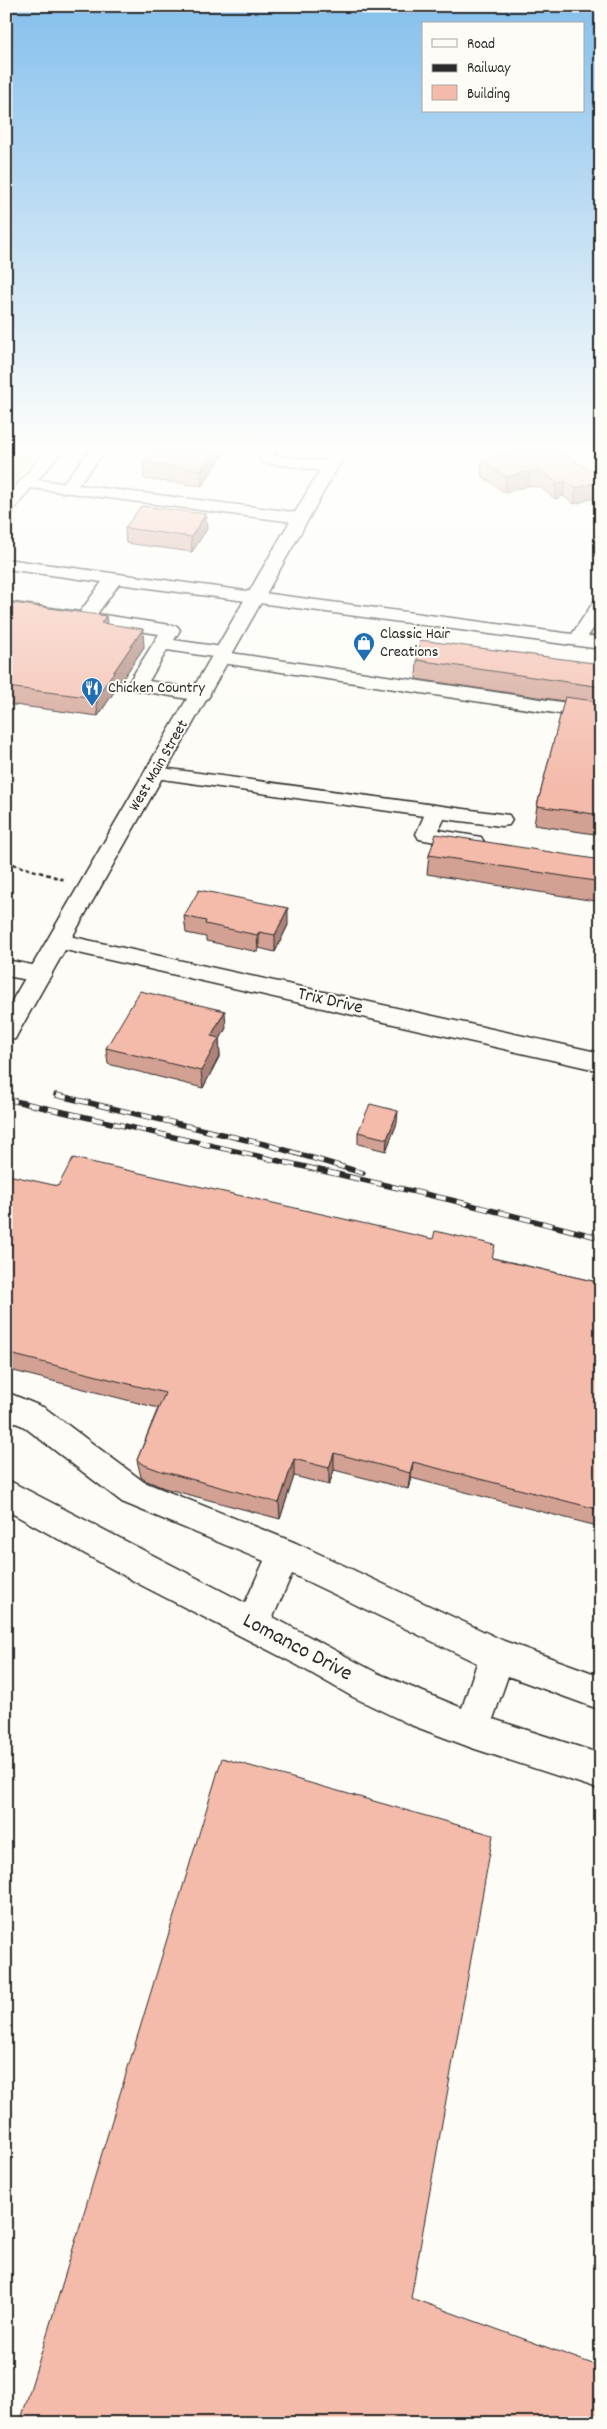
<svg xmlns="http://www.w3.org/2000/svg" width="607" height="2429" viewBox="0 0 607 2429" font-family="Dekko,sans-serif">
<rect width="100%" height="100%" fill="#fdfcf7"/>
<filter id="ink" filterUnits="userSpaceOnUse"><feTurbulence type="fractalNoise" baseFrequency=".02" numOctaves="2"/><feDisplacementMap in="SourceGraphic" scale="10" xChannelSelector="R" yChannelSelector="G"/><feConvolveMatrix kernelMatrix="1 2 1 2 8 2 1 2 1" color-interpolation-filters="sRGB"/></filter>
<g filter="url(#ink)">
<path fill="#d2e194" stroke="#7e8660" d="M 6,450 L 33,455 L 6,491 Z"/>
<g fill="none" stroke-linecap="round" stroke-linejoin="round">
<g stroke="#2b2b2b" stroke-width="3">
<path id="minor" d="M 49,447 L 65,447 L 38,480 L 63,483 L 93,447 L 109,447 L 78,485 L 301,513 L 307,515 L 309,518 L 307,521 L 301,523 L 31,488 L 12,512 L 6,514 L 6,498 Z
M 261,447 L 277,447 L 273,455 L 328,462 L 336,467 L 328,472 L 262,462 L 257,456 Z
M 6,559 L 572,634 L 595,600 L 601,599 L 601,618 L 588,636 L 601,637 L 601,649 L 119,584 L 97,614 L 177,626 L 180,630 L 174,640 L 222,647 L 229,649 L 231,653 L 601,708 L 601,720 L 222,663 L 215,661 L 213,657 L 167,650 L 149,681 L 207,691 L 210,695 L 207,699 L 200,701 L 130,689 L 127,685 L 159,634 L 6,612 L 6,602 L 80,612 L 102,582 L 6,569 Z
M 155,767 L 501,814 L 509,815 L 512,820 L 509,825 L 501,826 L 444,819 L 439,830 L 481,837 L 484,842 L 481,847 L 473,849 L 419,839 L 416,834 L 424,816 L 148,777 L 145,773 L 148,769 Z
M 60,934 L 601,1053 L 601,1071 L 52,947 L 48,942 L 52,937 Z
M 6,960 L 48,968 L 52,974 L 48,980 L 40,982 L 6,976 Z
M 6,1392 L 45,1408 L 144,1482 L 296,1543 L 504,1641 L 601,1676 L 601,1710 L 508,1676 L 493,1719 L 601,1754 L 601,1790 L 472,1748 L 411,1725 L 353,1697 L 297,1665 L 141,1585 L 6,1510 L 6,1479 L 245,1603 L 264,1561 L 122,1502 L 23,1426 L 6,1419 ZM 292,1574 L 477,1663 L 462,1708 L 377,1673 L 273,1617 Z"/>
</g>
<g stroke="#2b2b2b" stroke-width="3">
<path id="major" d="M 333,447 L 349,447 L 18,1033 L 15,1039 L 6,1041 L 6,1011 Z"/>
</g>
<g stroke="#2b2b2b" stroke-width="3">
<path id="highway" d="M 334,447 L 351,447 L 340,454 L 335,452 Z"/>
</g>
<path stroke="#2b2b2b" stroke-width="2.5" stroke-dasharray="4 3" stroke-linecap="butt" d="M 6,862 L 65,880"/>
<use href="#minor" fill="#fdfcf7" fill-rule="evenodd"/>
<use href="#major" fill="#fdfcf7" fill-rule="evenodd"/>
<use href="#highway" fill="#fdfcf7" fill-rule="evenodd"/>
<g stroke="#2b2b2b" stroke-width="5.5">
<path id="rail" d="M 56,1095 L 268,1145 L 363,1173
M 6,1099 L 451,1200 L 601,1238"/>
</g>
<use href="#rail" stroke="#fdfcf7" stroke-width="4" stroke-dasharray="11" stroke-linecap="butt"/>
</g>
<path fill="#d2a193" stroke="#2b2b2b" d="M 155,447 L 228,447 L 202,486 L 144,479 L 143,463 Z
M 482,460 L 601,477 L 601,496 L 574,504 L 563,496 L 555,499 L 540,487 L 528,486 L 505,493 L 481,475 Z
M 125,528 L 207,529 L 192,552 L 126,543 Z
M 6,602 L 107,624 L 144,647 L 98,716 L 6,704 Z
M 417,660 L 601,664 L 601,835 L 534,825 L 537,806 L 564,701 L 416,679 Z
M 429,855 L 601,860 L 601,902 L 427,874 Z
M 184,916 L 288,925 L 275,952 L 259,948 L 258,952 L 206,941 L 206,937 L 186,933 Z
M 226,1028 L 219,1041 L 220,1055 L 203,1088 L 108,1064 L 106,1048 Z
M 397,1123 L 386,1151 L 358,1144 L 358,1132 Z
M 6,1178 L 493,1258 L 601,1283 L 601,1527 L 411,1478 L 408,1489 L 334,1470 L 329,1485 L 294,1476 L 280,1519 L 164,1488 L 145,1480 L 141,1477 L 137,1460 L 158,1408 L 6,1369 Z
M 601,1567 L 601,1607 L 594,1605 Z"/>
<path fill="#ab8378" stroke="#2b2b2b" d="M 217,447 L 228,447 L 202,486 L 201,470 Z
M 530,471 L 528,486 L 505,493 L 506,477 Z
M 565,481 L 563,496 L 555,499 L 557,483 Z
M 601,481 L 601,496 L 574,504 L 576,488 Z
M 206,514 L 207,529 L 192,552 L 191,537 Z
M 106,616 L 108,633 L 101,623 Z
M 143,629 L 144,647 L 98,716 L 96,698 Z
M 288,908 L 288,925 L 275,952 L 275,935 Z
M 259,932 L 259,948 L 258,952 L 257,935 Z
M 225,1011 L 226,1028 L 219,1041 L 220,1055 L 203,1088 L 201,1071 L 211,1036 Z
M 398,1111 L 397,1123 L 386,1151 L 387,1139 Z
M 334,1453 L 334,1470 L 329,1485 L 329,1468 Z
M 294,1459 L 294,1476 L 280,1519 L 279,1503 Z
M 413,1462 L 411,1478 L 408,1489 L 410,1473 Z"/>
<path fill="#f4bbab" stroke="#2b2b2b" d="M 155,447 L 217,447 L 201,470 L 143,463 Z
M 527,447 L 554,447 L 601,477 L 601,481 L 576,488 L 565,481 L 557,483 L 542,472 L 530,471 L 506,477 L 482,460 Z
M 141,506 L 206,514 L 191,537 L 125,528 Z
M 6,602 L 106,616 L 101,623 L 143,629 L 96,698 L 6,687 Z
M 420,640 L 601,664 L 601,687 L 417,660 Z
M 565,697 L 601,702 L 601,815 L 537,806 Z
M 436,834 L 601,860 L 601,882 L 429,855 Z
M 199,890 L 288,908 L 275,935 L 259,932 L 257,935 L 205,924 L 206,921 L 184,916 Z
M 140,991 L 225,1011 L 211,1036 L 219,1038 L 201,1071 L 106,1048 Z
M 370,1104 L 398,1111 L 387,1139 L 358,1132 Z
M 73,1158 L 433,1239 L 435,1231 L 495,1245 L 492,1258 L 601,1283 L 601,1510 L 413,1462 L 410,1473 L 334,1453 L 329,1468 L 294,1459 L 279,1503 L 161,1471 L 142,1464 L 137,1460 L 165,1393 L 6,1353 L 6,1281 L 7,1279 L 6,1279 L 6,1178 L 8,1175 L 58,1186 Z
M 222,1758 L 493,1835 L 411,2298 L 601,2367 L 601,2423 L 20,2423 Z"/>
</g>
<linearGradient id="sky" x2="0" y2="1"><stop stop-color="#86c0ed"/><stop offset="0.57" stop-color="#fefefb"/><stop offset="1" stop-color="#fefefb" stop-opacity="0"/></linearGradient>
<rect width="607" height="787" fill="url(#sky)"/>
<defs>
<g id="shop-pin" transform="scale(1.125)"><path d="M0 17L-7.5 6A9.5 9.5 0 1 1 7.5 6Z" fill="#1f6fb2" stroke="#fdfcf7"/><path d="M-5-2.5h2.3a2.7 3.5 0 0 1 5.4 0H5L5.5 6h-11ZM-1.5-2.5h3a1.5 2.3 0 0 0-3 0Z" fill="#fff"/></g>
<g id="restaurant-pin" transform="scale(1.125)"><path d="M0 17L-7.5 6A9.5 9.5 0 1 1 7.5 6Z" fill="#1f6fb2" stroke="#fdfcf7"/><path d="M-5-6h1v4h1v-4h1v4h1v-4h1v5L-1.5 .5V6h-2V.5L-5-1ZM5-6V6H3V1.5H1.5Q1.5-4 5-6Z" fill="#fff"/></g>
</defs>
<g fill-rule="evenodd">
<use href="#shop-pin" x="364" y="643"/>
<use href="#restaurant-pin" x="92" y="688"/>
</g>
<g text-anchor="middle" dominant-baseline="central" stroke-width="4" stroke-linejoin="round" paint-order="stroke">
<g font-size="16" fill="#2b2b2b" stroke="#fdfcf7" text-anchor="start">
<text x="380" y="634">Classic Hair<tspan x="380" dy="18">Creations</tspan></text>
<text x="108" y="688">Chicken Country</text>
</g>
<g font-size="16" fill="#2b2b2b" stroke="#fdfcf7">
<text transform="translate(159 766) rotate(-60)">West Main Street</text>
</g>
<g font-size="19" fill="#2b2b2b" stroke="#fdfcf7">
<text transform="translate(330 1002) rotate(13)">Trix Drive</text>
</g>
<g font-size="22" fill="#2b2b2b" stroke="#fdfcf7">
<text transform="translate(297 1648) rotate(28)">Lomanco Drive</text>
</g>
</g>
<rect width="607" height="2429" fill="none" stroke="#fdfcf7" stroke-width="25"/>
<rect x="12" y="12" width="582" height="2404" fill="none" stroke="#2b2b2b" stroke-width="2" filter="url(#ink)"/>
<rect x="422" y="22" width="162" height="90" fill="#fdfcf7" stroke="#a9a8a5"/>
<rect x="432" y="39" width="25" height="8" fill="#fdfcf7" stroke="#a9a8a5"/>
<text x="467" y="48" font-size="15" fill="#2b2b2b">Road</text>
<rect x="432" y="64" width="25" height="8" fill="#2b2b2b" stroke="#a9a8a5"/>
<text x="467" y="72" font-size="15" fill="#2b2b2b">Railway</text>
<rect x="432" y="85" width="25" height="15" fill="#f4bbab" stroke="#a9a8a5"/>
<text x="467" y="98" font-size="15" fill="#2b2b2b">Building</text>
</svg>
